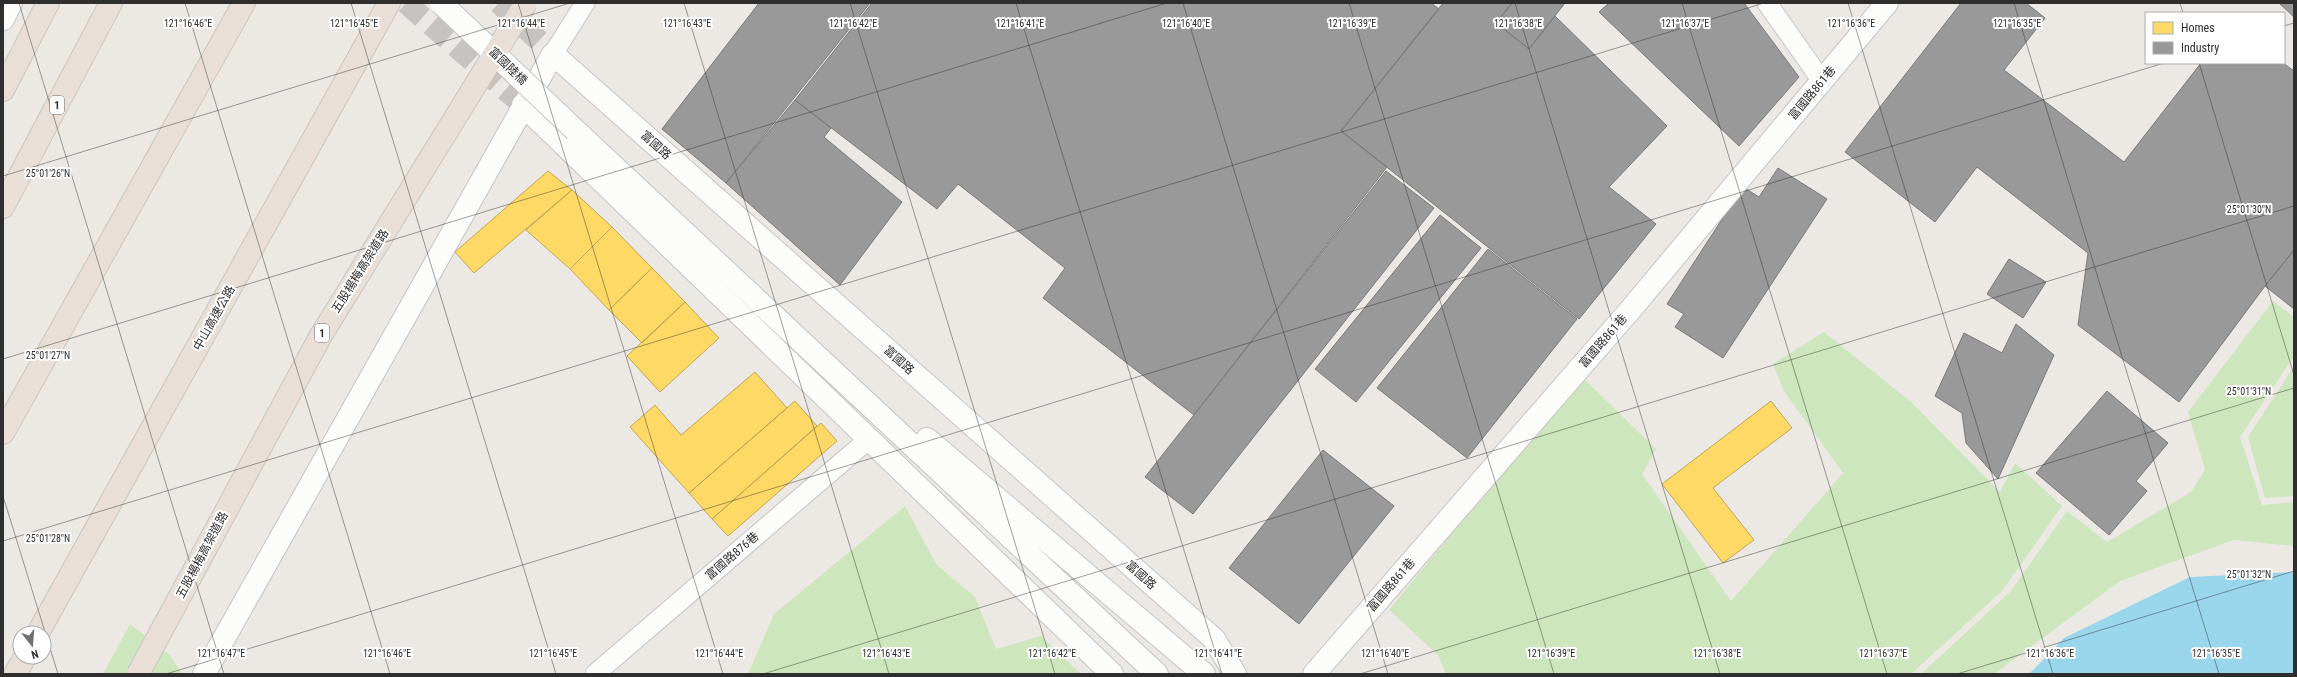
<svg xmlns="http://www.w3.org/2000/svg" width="2297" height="677" viewBox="0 0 2297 677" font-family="'Roboto Condensed','Noto Sans TC',sans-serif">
<rect width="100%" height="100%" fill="#ece8e4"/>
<path fill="#cee6be" d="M 2273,301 L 2294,317 L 2294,356 L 2240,437 L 2262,505 L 2294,502 L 2294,546 L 2234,540 L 2120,581 L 1994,674 L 1921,674 L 2011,591 L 2067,511 L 2107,542 L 2191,492 L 2205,470 L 2188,412 Z
M 1824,332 L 1911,402 L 2000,492 L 2015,463 L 2062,506 L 2002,591 L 1911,674 L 1446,674 L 1438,655 L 1389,610 L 1581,376 L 1656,449 L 1642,474 L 1731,601 L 1843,473 L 1784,391 L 1773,364 Z
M 2294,366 L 2294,496 L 2265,498 L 2248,437 Z
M 905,506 L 936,564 L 975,597 L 996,649 L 1041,636 L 1081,674 L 748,674 L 774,614 Z
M 130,624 L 170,655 L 182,674 L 103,674 Z"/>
<path fill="#99d6ec" d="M 2294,572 L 2294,674 L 2029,674 L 2064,638 L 2190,577 Z"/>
<path fill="#ffd966" stroke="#c0a655" d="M 548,171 L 572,190 L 474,273 L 455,252 Z
M 572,190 L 612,227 L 570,269 L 526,230 Z
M 612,227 L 652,268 L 609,310 L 570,269 Z
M 652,268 L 685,302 L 642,343 L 609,310 Z
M 685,302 L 719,338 L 660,392 L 627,356 Z
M 755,372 L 787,408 L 689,493 L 630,427 L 655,405 L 681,435 Z
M 795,401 L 817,426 L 712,519 L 689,493 Z
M 1771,401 L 1792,428 L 1713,488 L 1754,540 L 1723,563 L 1662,484 Z
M 821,423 L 837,441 L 728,536 L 712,519 Z"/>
<path fill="#999" stroke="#797979" d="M 759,3 L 870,3 L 726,183 L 662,129 Z
M 872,3 L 1431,3 L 1439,9 L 1341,131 L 1387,167 L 1194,415 L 1043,298 L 1065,268 L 958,184 L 937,209 L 795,100 Z
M 1443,3 L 1512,3 L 1496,23 L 1529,49 L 1555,16 L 1667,126 L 1609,187 L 1656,224 L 1579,319 L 1341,131 Z
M 1512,3 L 1565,3 L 1529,49 L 1496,23 Z
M 1609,3 L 1744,3 L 1799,77 L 1739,146 L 1599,12 Z
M 1961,3 L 2026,3 L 2045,18 L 2004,70 L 2124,162 L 2201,63 L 2283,63 L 2294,71 L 2294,250 L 2265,286 L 2179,402 L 2078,325 L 2088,253 L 1977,167 L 1935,222 L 1845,152 Z
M 2279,3 L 2294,3 L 2294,17 Z
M 795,100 L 831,128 L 824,137 L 902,202 L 840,285 L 726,183 Z
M 1778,168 L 1827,199 L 1723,358 L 1675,327 L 1684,314 L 1667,304 L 1743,187 L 1759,197 Z
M 1386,171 L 1434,208 L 1193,514 L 1145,477 Z
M 1440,215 L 1481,248 L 1356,402 L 1315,369 Z
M 1488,249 L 1577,319 L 1467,458 L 1377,388 Z
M 2294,250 L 2294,309 L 2265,286 Z
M 2009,259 L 2046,282 L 2023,318 L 1987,294 Z
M 2016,324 L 2054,355 L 1998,479 L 1966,443 L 1962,413 L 1935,396 L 1964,333 L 2002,353 Z
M 2107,391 L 2168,443 L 2136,481 L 2147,491 L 2109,535 L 2036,473 Z
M 1323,450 L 1394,506 L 1299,624 L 1229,568 Z"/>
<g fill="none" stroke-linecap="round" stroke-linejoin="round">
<path stroke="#c6c3c0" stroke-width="22" stroke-dasharray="22 11" stroke-linecap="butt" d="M 406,3 L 523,105
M 499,3 L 553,54"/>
<g stroke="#c5c4c5" stroke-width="21">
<path id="lane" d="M 1767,3 L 1822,81
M 553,54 L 585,3
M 595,674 L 869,439"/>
</g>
<g stroke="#c5c4c5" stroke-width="24">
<path id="street" d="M 3,19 L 11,3
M 523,105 L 1112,674
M 204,674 L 553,54 L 1214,639 L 1235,674
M 1314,674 L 1631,309 L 1887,3"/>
</g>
<g stroke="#c5c4c5" stroke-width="24">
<path id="secondary" d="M 575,130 L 1157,674
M 927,439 L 1204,674"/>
</g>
<g stroke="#c6c5c4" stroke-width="24">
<path id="highway" d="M 3,90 L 48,3
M 3,207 L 111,3
M 3,433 L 244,3
M 38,633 L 389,3
M 15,674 L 25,657"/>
</g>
<use href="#lane" stroke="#fcfcfb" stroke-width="19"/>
<use href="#street" stroke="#fcfcfb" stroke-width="22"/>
<use href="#secondary" stroke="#fcfcfb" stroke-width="22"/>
<use href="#highway" stroke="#eadfd6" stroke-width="22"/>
<g stroke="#c5c4c5" stroke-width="24" stroke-linecap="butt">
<path id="secondary-bridge" d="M 441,3 L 575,130"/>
</g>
<g stroke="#c6c5c4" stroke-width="24" stroke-linecap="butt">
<path id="highway-bridge" d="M 138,674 L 320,337 L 526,3"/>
</g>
<use href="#secondary-bridge" stroke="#fcfcfb" stroke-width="22"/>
<use href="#highway-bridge" stroke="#eadfd6" stroke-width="22"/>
</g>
<path fill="none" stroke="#2e2e2e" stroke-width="1" stroke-opacity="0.45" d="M 19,3 L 224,674M 185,3 L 390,674M 351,3 L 556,674M 518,3 L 723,674M 684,3 L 889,674M 850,3 L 1055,674M 1016,3 L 1222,674M 1183,3 L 1388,674M 1349,3 L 1554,674M 1515,3 L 1720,674M 1682,3 L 1887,674M 1848,3 L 2053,674M 2014,3 L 2219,674M 2180,3 L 2183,13M 2284,26 L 2294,23M 2199,63 L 2294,375M 3,176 L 570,3M 3,359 L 1167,3M 3,496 L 58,674M 3,541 L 1764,3M 166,674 L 2164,63M 763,674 L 2294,206M 1360,674 L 2294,388M 1957,674 L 2294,571"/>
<g text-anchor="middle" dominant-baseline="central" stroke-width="4" stroke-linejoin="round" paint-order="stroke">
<g fill="#fff" stroke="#6d6d6d" stroke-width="1">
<rect x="50" y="96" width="14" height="18" rx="3"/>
<rect x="315" y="324" width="14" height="18" rx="3"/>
</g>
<g font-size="11" font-weight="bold" fill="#2e2e2e">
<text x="57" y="105">1</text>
<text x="322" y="333">1</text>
</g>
<g font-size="12" fill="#2e2e2e" stroke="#fff">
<text transform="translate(508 66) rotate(44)">富國陸橋</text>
<text transform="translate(1812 93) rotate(-50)">富國路861巷</text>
<text transform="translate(656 145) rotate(42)">富國路</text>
<text transform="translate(360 271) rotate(-58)">五股楊梅高架道路</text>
<text transform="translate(214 318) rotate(-61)">中山高速公路</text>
<text transform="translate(1603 341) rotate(-49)">富國路861巷</text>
<text transform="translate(899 360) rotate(42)">富國路</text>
<text transform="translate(202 555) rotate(-62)">五股楊梅高架道路</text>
<text transform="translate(732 556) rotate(-41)">富國路876巷</text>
<text transform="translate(1141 575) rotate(42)">富國路</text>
<text transform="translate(1391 585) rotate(-49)">富國路861巷</text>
</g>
</g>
<g font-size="10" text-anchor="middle" fill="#2e2e2e" stroke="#fff" stroke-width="4" stroke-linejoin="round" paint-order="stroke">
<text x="188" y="27">121°16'46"E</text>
<text x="354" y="27">121°16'45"E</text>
<text x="521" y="27">121°16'44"E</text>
<text x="687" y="27">121°16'43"E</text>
<text x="853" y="27">121°16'42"E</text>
<text x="1020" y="27">121°16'41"E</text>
<text x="1186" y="27">121°16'40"E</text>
<text x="1352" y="27">121°16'39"E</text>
<text x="1518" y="27">121°16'38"E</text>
<text x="1685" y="27">121°16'37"E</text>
<text x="1851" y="27">121°16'36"E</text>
<text x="2017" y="27">121°16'35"E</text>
<text x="48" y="177">25°01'26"N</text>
<text x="2249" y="213">25°01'30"N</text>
<text x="48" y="359">25°01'27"N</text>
<text x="2249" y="395">25°01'31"N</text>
<text x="48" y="542">25°01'28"N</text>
<text x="2249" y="578">25°01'32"N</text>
<text x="221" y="657">121°16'47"E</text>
<text x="387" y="657">121°16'46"E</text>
<text x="553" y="657">121°16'45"E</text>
<text x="719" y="657">121°16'44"E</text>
<text x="886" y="657">121°16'43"E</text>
<text x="1052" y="657">121°16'42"E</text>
<text x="1218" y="657">121°16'41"E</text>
<text x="1385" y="657">121°16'40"E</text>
<text x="1551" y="657">121°16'39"E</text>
<text x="1717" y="657">121°16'38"E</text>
<text x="1883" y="657">121°16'37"E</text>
<text x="2050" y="657">121°16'36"E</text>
<text x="2216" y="657">121°16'35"E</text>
</g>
<rect width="2297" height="677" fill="none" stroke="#2e2e2e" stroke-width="8"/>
<rect x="2145" y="12" width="140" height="52" fill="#ffffff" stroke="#ababab"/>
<rect x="2153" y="22" width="20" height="12" fill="#ffd966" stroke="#ababab"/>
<text x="2181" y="32" font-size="12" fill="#2e2e2e">Homes</text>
<rect x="2153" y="42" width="20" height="12" fill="#999999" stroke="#ababab"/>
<text x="2181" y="52" font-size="12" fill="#2e2e2e">Industry</text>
<g transform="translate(32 645) rotate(163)"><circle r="19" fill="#ffffff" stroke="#ababab"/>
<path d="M0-3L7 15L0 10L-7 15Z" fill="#706f6e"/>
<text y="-6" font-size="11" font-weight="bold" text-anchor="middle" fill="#2e2e2e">N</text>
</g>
</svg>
